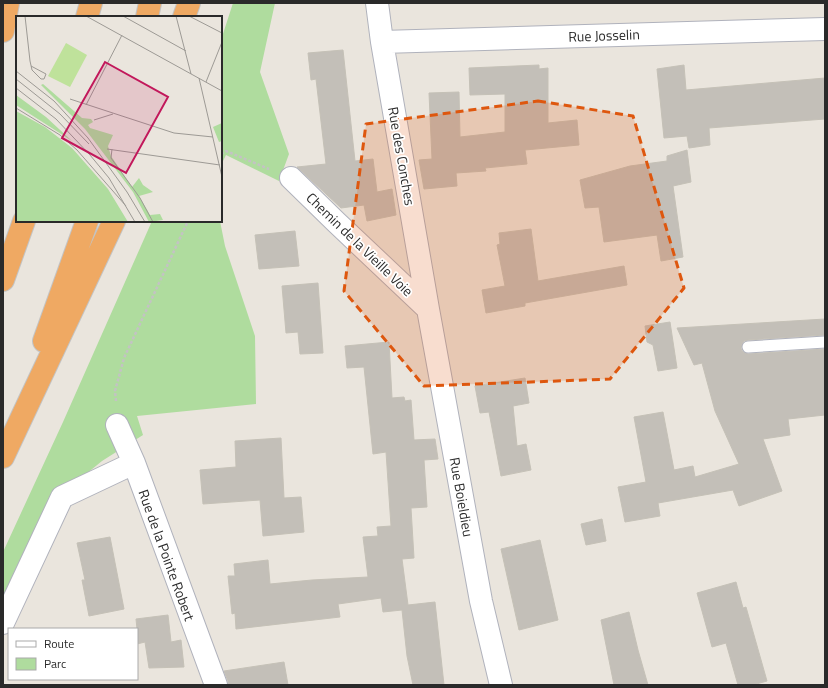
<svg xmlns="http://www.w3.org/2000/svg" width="828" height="688" viewBox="0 0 828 688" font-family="'Titillium Web',sans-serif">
<rect width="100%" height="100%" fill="#eae5dd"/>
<path fill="#afdc9e" d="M 233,3 L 275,3 L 260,72 L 289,154 L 279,181 L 226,155 L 221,165 L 221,40 Z
M 152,221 L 220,221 L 225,246 L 255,336 L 256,404 L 137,416 L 143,435 L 102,461 L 75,483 L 3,624 L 3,552 L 63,422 Z"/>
<path fill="#c3bfb8" stroke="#c5c1b7" d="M 343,50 L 355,161 L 373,159 L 377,192 L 392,189 L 396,215 L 367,221 L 364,205 L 341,208 L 297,167 L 326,164 L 316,79 L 311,80 L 308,53 Z
M 539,65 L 539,69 L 548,68 L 548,123 L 577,120 L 579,145 L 525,150 L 527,164 L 485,168 L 486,171 L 456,173 L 457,186 L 424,189 L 419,160 L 432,159 L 429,93 L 459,92 L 460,137 L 505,132 L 505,94 L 470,95 L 469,68 Z
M 684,65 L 686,90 L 825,78 L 825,119 L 709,128 L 710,145 L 689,148 L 687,136 L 664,138 L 657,69 Z
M 687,150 L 691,182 L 673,186 L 683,257 L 661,261 L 657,235 L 604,242 L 599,207 L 585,208 L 580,180 L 630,166 L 667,161 L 667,156 Z
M 531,229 L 538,281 L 624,266 L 627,285 L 525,303 L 525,306 L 486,313 L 482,290 L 505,286 L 497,245 L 500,244 L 499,233 Z
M 295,231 L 299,266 L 259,269 L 255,235 Z
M 318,283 L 323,353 L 300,354 L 298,332 L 286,333 L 282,286 Z
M 825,319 L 825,335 L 748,340 L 744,341 L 742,344 L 741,348 L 742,351 L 745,353 L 748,354 L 825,349 L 825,415 L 788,419 L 790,435 L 763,439 L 782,491 L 739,506 L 733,490 L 658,503 L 660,516 L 625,522 L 618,487 L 646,482 L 634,417 L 663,412 L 674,470 L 693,466 L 695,477 L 739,464 L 715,411 L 702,363 L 694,365 L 677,328 Z
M 670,322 L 677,368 L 658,371 L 653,345 L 647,342 L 645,326 Z
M 389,342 L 392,398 L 404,397 L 405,401 L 411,400 L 414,440 L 435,439 L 438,459 L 424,460 L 427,507 L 411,508 L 414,558 L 402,559 L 408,605 L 435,602 L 444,685 L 413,685 L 407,656 L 402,610 L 383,612 L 381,598 L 338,604 L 340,617 L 236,629 L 235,613 L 232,614 L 228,576 L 235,576 L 234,564 L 268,560 L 270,584 L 312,580 L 368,577 L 363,537 L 378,536 L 377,527 L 391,526 L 386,452 L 373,454 L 364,367 L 347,368 L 345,346 Z
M 525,378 L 529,403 L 513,406 L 517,446 L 526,444 L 531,470 L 501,476 L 489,412 L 480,413 L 475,386 Z
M 281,438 L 284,498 L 301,497 L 304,532 L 263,536 L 260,500 L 203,504 L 200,470 L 236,467 L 235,441 Z
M 602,519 L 606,541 L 586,545 L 581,524 Z
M 110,537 L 124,609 L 89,616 L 82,580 L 85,580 L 77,543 Z
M 540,540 L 558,620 L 519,630 L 501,549 Z
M 736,582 L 743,608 L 746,607 L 767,681 L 753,685 L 738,685 L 726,643 L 712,647 L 697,593 Z
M 629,612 L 638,650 L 648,685 L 614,685 L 601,620 Z
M 168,615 L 171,642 L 181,640 L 184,667 L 149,668 L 145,642 L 137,644 L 137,629 L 136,619 Z
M 284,662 L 288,685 L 228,685 L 228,681 L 224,671 Z"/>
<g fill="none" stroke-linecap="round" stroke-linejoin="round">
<g stroke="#b0b2bc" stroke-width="13">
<path id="lane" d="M 748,347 L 825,342"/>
</g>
<g stroke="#b0b2bc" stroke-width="24">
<path id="street" d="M 377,3 L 382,42 L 428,309 L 481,601 L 501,685
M 382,42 L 825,29
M 291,178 L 336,222 L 428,309
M 117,425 L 134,463 L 216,685
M 3,623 L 62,497 L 134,463"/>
</g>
<g stroke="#c3c3c3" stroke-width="24">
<path id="highway" d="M 87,17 L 91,3
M 147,17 L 150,3
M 184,17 L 189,3
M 3,31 L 8,3
M 3,280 L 24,221
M 44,341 L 87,221
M 3,457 L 114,221"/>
</g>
<path stroke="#c3c3c3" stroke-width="2.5" stroke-dasharray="3 2" stroke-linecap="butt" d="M 221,154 L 226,151 L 269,169
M 116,401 L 115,391 L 124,358 L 188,221"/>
<use href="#lane" stroke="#fff" stroke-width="11"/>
<use href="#street" stroke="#fff" stroke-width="22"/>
<use href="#highway" stroke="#efa963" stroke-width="22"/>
</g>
<path fill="#de570e" fill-opacity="0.2" stroke="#de570e" stroke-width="3" stroke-dasharray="8 5" stroke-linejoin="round" d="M 538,101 L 633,116 L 684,288 L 610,379 L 424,386 L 344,291 L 366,124 Z"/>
<g text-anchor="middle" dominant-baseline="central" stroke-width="3.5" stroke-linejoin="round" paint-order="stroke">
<g font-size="14" fill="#2a2a2a" stroke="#fff">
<text transform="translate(604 35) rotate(-2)">Rue Josselin</text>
<text transform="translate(402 156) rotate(80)">Rue des Conches</text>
<text transform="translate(360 244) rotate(44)">Chemin de la Vieille Voie</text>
<text transform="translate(462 497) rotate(80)">Rue Boieldieu</text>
<text transform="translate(167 555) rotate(70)">Rue de la Pointe Robert</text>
</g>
</g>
<g transform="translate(16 16)">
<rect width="206" height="206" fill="#eae5dd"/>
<path d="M 27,68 L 66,102 L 75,103 L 77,106 L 72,109 L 74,112 L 97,119 L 92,130 L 95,140 L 116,171 L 123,162 L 127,169 L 137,176 L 123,180 L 134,199 L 144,198 L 147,204 L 133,206 L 117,176 L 69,113 L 25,69 ZM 0,79 L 30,101 L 56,125 L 0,89 ZM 0,95 L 29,111 L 56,132 L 92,173 L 112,206 L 0,206 ZM 206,107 L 206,125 L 203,126 L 197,111 Z" fill="#afdc9e"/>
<path d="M 50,27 L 71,39 L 54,71 L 32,60 Z" fill="#bfe29b"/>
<path fill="none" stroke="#9d9a95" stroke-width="1" d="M 9,0 L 14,45 L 16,54 L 25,63 L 28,63 L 30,58 L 15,50M 70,0 L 206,75M 107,0 L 170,35M 160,0 L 175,58M 173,0 L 206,17M 0,55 L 38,85 L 72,122 L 111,176 L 129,206M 183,62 L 206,161M 0,63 L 44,98 L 73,128M 190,66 L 206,26M 0,72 L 40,103 L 74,139 L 93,162 L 119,206M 54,83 L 158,117 L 197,121M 70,89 L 106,19M 0,92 L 44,119 L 61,134 L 110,190M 78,104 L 97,98M 91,133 L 204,149M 96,133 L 95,142 L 124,182 L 137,206"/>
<path fill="#c2185b" fill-opacity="0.15" stroke="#c2185b" stroke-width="2" d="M 89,46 L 152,81 L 110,157 L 46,122 Z"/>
<rect width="206" height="206" fill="none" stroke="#2a2a2a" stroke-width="2"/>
</g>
<rect width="828" height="688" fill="none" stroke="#2a2a2a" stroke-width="8"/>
<rect x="8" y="628" width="130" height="52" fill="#ffffff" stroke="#aaaaaa"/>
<rect x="16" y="641" width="20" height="6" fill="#ffffff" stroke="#aaaaaa"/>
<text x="44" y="648" font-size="12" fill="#2a2a2a">Route</text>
<rect x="16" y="658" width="20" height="12" fill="#afdc9e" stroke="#aaaaaa"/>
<text x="44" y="668" font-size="12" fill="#2a2a2a">Parc</text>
</svg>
